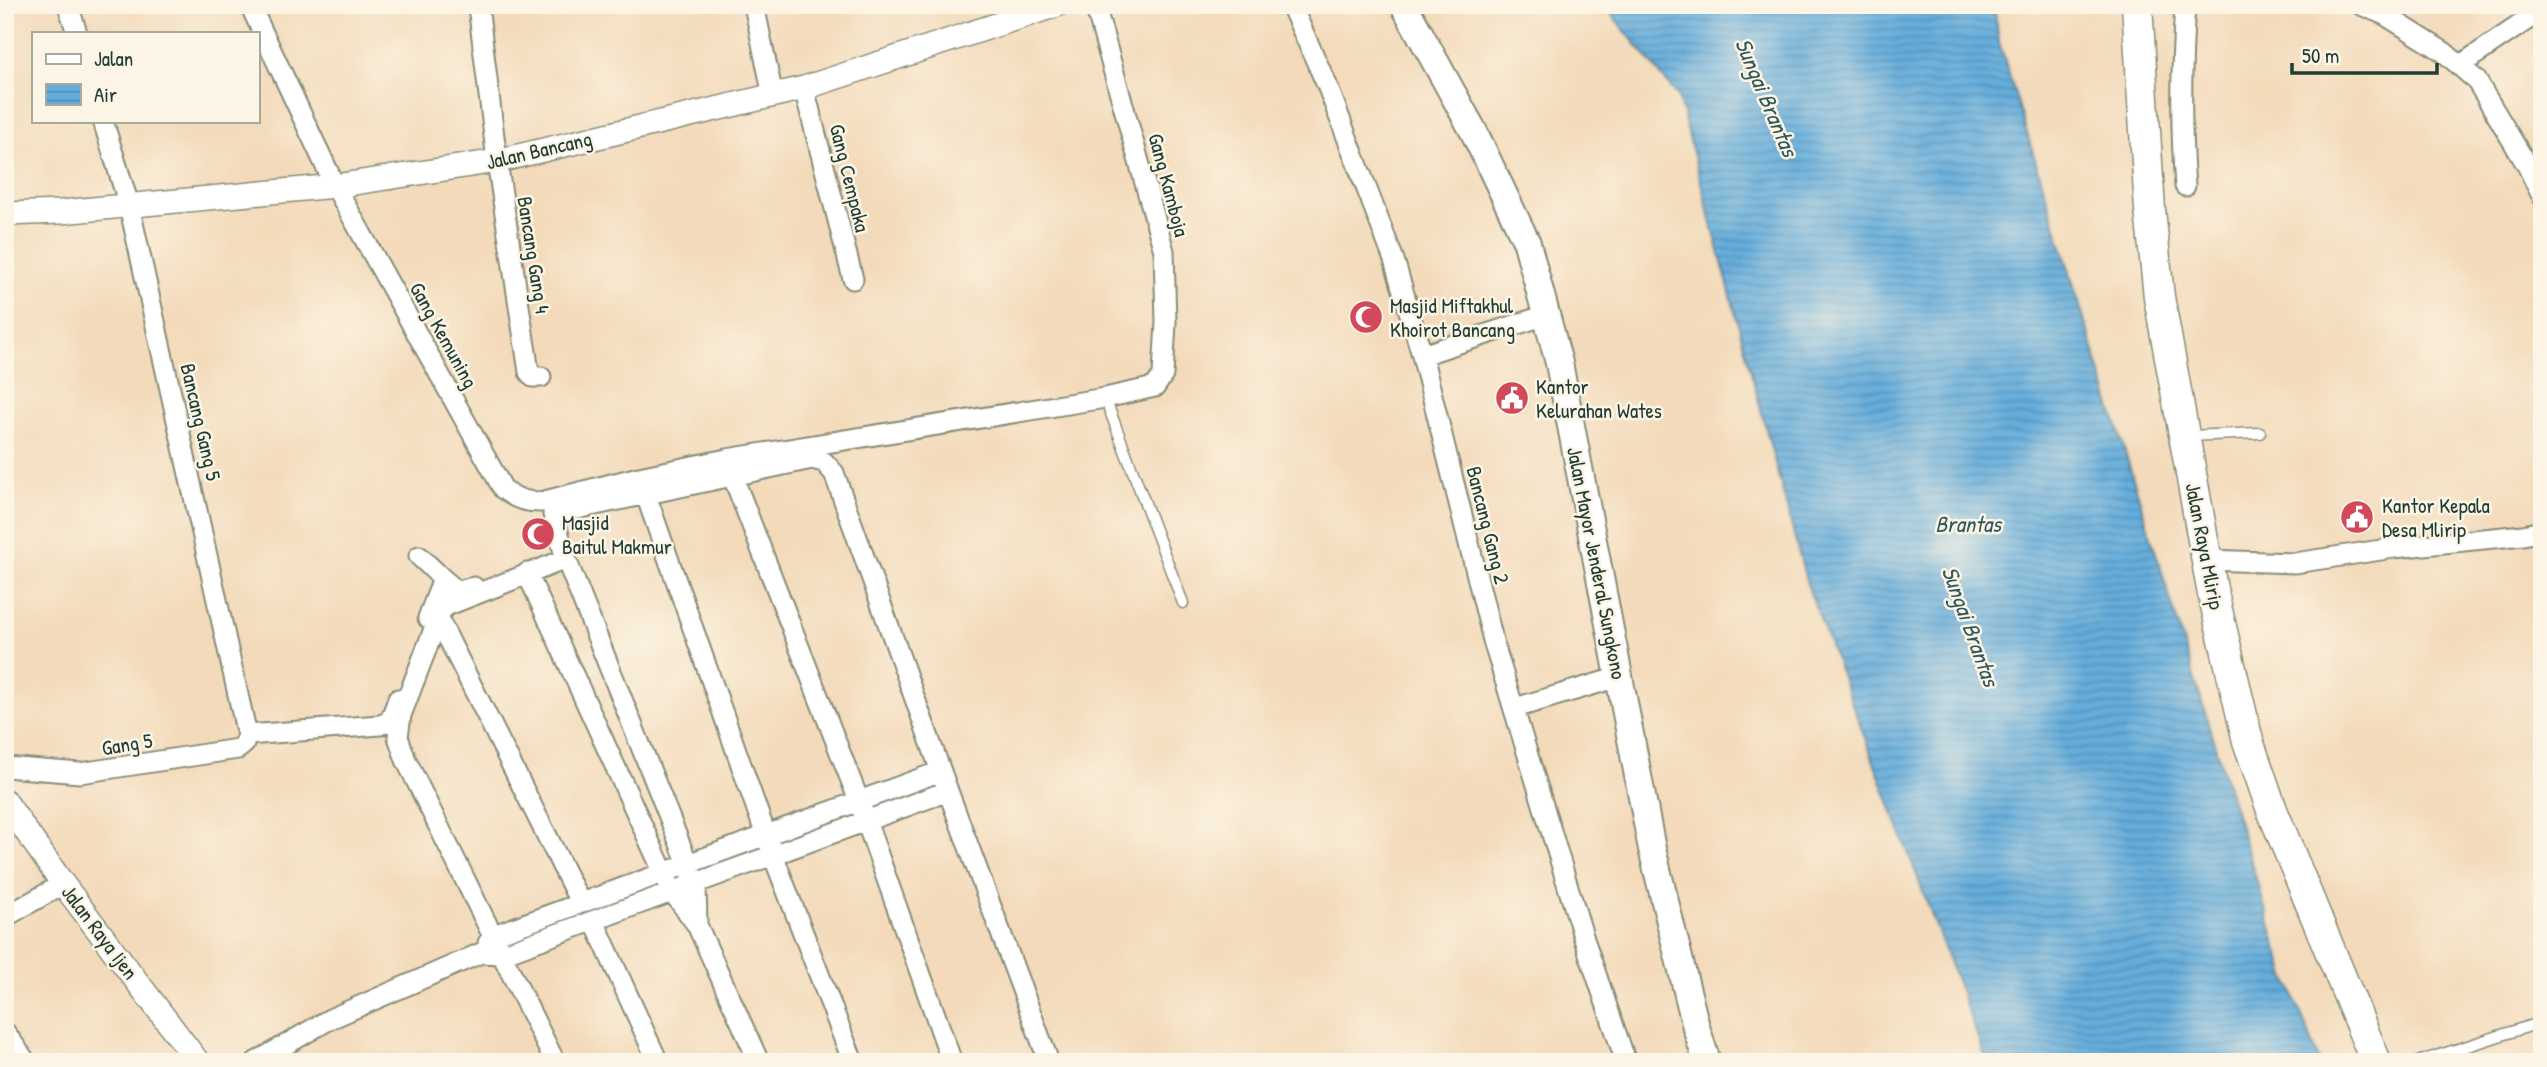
<svg xmlns="http://www.w3.org/2000/svg" width="2547" height="1067" viewBox="0 0 2547 1067" font-family="'Patrick Hand',sans-serif">
<defs>
<pattern id="water-rules" width="6" height="5" patternUnits="userSpaceOnUse" patternTransform="scale(1.75)"><rect width="6" height="5" fill="#65addc"/><path d="M0 2.5h6" fill="none" stroke="#538eb3"/></pattern>
</defs>
<rect width="100%" height="100%" fill="#fcf5e5"/>
<filter id="ink" filterUnits="userSpaceOnUse"><feTurbulence type="fractalNoise" baseFrequency=".0143" numOctaves="2"/><feDisplacementMap in="SourceGraphic" scale="14" xChannelSelector="R" yChannelSelector="G"/><feConvolveMatrix kernelMatrix="1 2 1 2 8 2 1 2 1" color-interpolation-filters="sRGB"/></filter>
<filter id="wash" filterUnits="userSpaceOnUse"><feTurbulence type="fractalNoise" baseFrequency=".00686" numOctaves="4" result="noise"/><feDisplacementMap in="SourceGraphic" scale="28" xChannelSelector="R" yChannelSelector="G"/><feGaussianBlur stdDeviation="1.57" result="paint"/><feColorMatrix in="noise" values="0 0 0 0 0 0 0 0 0 0 0 0 0 0 0 0 0 1.4 0 .05"/><feComposite in="paint" operator="in"/></filter>
<g filter="url(#wash)">
<rect width="100%" height="100%" fill="#f3daba"/>
<path fill="url(#water-rules)" stroke="#427588" stroke-width="2" d="M 1604,5 L 1994,5 L 1999,42 L 2285,973 L 2320,1062 L 1987,1062 L 1807,584 L 1678,96 Z"/>
</g>
<g filter="url(#ink)">
<g fill="none" stroke-linecap="round" stroke-linejoin="round">
<g stroke="#898c77" stroke-width="13">
<path id="service" d="M 1105,398 L 1183,603
M 2188,436 L 2260,433
M 2418,1062 L 2542,1022"/>
</g>
<g stroke="#898c77" stroke-width="23">
<path id="minor" d="M 68,5 L 77,33
M 250,5 L 335,186 L 503,489 C 515,499 526,502 541,502 L 639,477 L 727,459 L 1105,398 L 1155,387 L 1163,375 L 1166,322 L 1164,251 L 1095,5
M 478,5 L 497,161 L 529,372 L 533,377 L 541,377
M 754,5 L 773,96
M 1291,5 L 1327,85 L 1394,260 L 1422,355 L 1494,644 L 1584,939 L 1626,1062
M 2361,5 L 2385,15 L 2444,52 L 2476,80 L 2527,165 L 2542,196
M 2459,66 L 2527,20 L 2540,5
M 804,88 L 853,279
M 103,121 L 129,205 L 247,735
M 2185,186 C 2180,125 2181,66 2185,5
M 1422,355 L 1546,315
M 728,464 L 859,801 L 952,1062
M 642,484 L 773,855 L 853,1062
M 419,556 L 443,579
M 2207,560 L 2295,563 L 2394,548 L 2523,535 L 2542,531
M 527,573 L 672,891 L 697,925 L 759,1062
M 428,618 L 443,579 L 457,591 L 474,587
M 438,618 L 580,902
M 1515,708 L 1619,677
M 247,735 L 380,725 L 390,721 L 398,699
M 5,767 L 80,773 L 238,749 L 244,744 L 247,735
M 5,917 L 63,884
M 594,921 L 658,1062
M 697,925 L 696,884 L 566,559 L 553,514 L 812,459 L 824,462 L 834,473 L 948,791 L 1049,1062
M 488,943 L 494,935 L 941,771
M 5,1032 L 26,1062
M 256,1062 L 330,1019 L 481,953 L 502,954 L 948,791
M 555,1062 L 406,760 L 398,737 L 401,715 L 441,611 L 446,606 L 566,559"/>
</g>
<g stroke="#898c77" stroke-width="26">
<path id="tertiary" d="M 5,214 L 61,212 L 335,186 L 497,161 L 804,88 L 1057,5
M 5,801 L 63,884 L 198,1062"/>
</g>
<g stroke="#898c77" stroke-width="30">
<path id="secondary" d="M 1404,5 L 1474,132 L 1527,243 L 1559,363 L 1652,849 L 1696,1027 L 1707,1062"/>
</g>
<g stroke="#898c77" stroke-width="33">
<path id="primary" d="M 2137,5 L 2150,210 L 2159,297 L 2212,589 L 2248,741 L 2272,810 L 2376,1062"/>
</g>
<use href="#service" stroke="#fff" stroke-width="10"/>
<use href="#minor" stroke="#fff" stroke-width="19"/>
<use href="#tertiary" stroke="#fff" stroke-width="23"/>
<use href="#secondary" stroke="#fff" stroke-width="26"/>
<use href="#primary" stroke="#fff" stroke-width="30"/>
</g>
</g>
<defs>
<g id="mosque-disc" transform="scale(1.75)"><circle r="9.5" fill="#d1495b" stroke="#fcf5e5"/><path d="M3.5-4.9A6 6 0 1 0 3.5 4.9A5 5 0 1 1 3.5-4.9Z" fill="#fff"/></g>
<g id="civic-disc" transform="scale(1.75)"><circle r="9.5" fill="#d1495b" stroke="#fcf5e5"/><path d="M-.6-6.5H3V-4.5H.6V-3L4-1V1h2V6H-6V1h2V-1L-.6-3ZM-1.2 2.5V6h2.4V2.5Z" fill="#fff"/></g>
</defs>
<g fill-rule="evenodd">
<use href="#mosque-disc" x="1366" y="317"/>
<use href="#civic-disc" x="1512" y="398"/>
<use href="#civic-disc" x="2357" y="517"/>
<use href="#mosque-disc" x="538" y="534"/>
</g>
<g text-anchor="middle" dominant-baseline="central" stroke-width="5" stroke-linejoin="round" paint-order="stroke">
<g font-size="21" fill="#1f3d34" stroke="#fcf5e5">
<text transform="translate(539 150) rotate(-13)">Jalan Bancang</text>
<text transform="translate(850 178) rotate(76)">Gang Cempaka</text>
<text transform="translate(1169 185) rotate(75)">Gang Kamboja</text>
<text transform="translate(534 255) rotate(81)">Bancang Gang 4</text>
<text transform="translate(444 335) rotate(61)">Gang Kemuning</text>
<text transform="translate(201 422) rotate(77)">Bancang Gang 5</text>
<text transform="translate(1488 525) rotate(76)">Bancang Gang 2</text>
<text transform="translate(2205 546) rotate(79)">Jalan Raya Mlirip</text>
<text transform="translate(1597 563) rotate(79)">Jalan Mayor Jenderal Sungkono</text>
<text transform="translate(127 744) rotate(-9)">Gang 5</text>
<text transform="translate(100 932) rotate(53)">Jalan Raya Ijen</text>
</g>
<g font-size="21" fill="#1f3d34" stroke="#fcf5e5" text-anchor="start">
<text x="1390" y="305">Masjid Miftakhul<tspan x="1390" dy="24">Khoirot Bancang</tspan></text>
<text x="1536" y="386">Kantor<tspan x="1536" dy="24">Kelurahan Wates</tspan></text>
<text x="2382" y="505">Kantor Kepala<tspan x="2382" dy="24">Desa Mlirip</tspan></text>
<text x="562" y="522">Masjid<tspan x="562" dy="24">Baitul Makmur</tspan></text>
</g>
<g font-size="23" font-style="italic" fill="#30595e" stroke="#fcf5e5">
<text transform="translate(1767 97) rotate(67)">Sungai Brantas</text>
<text x="1968" y="523">Brantas</text>
<text transform="translate(1971 626) rotate(70)">Sungai Brantas</text>
</g>
</g>
<rect width="2547" height="1067" fill="none" stroke="#fcf5e5" stroke-width="28"/>
<rect x="32" y="32" width="228" height="91" fill="#fcf5e5" stroke="#a4ab9e" stroke-width="2"/>
<rect x="46" y="54" width="35" height="10" fill="#ffffff" stroke="#a4ab9e" stroke-width="2"/>
<text x="94" y="66" font-size="21" fill="#1f3d34">Jalan</text>
<rect x="46" y="84" width="35" height="21" fill="url(#water-rules)" stroke="#a4ab9e" stroke-width="2"/>
<text x="94" y="102" font-size="21" fill="#1f3d34">Air</text>
<path d="M2292 63v10h145v-10" fill="none" stroke="#1f3d34" stroke-width="3.5"/>
<text x="2302" y="63" font-size="21" fill="#1f3d34" stroke="#fcf5e5" stroke-width="5" paint-order="stroke">50 m</text>
</svg>
